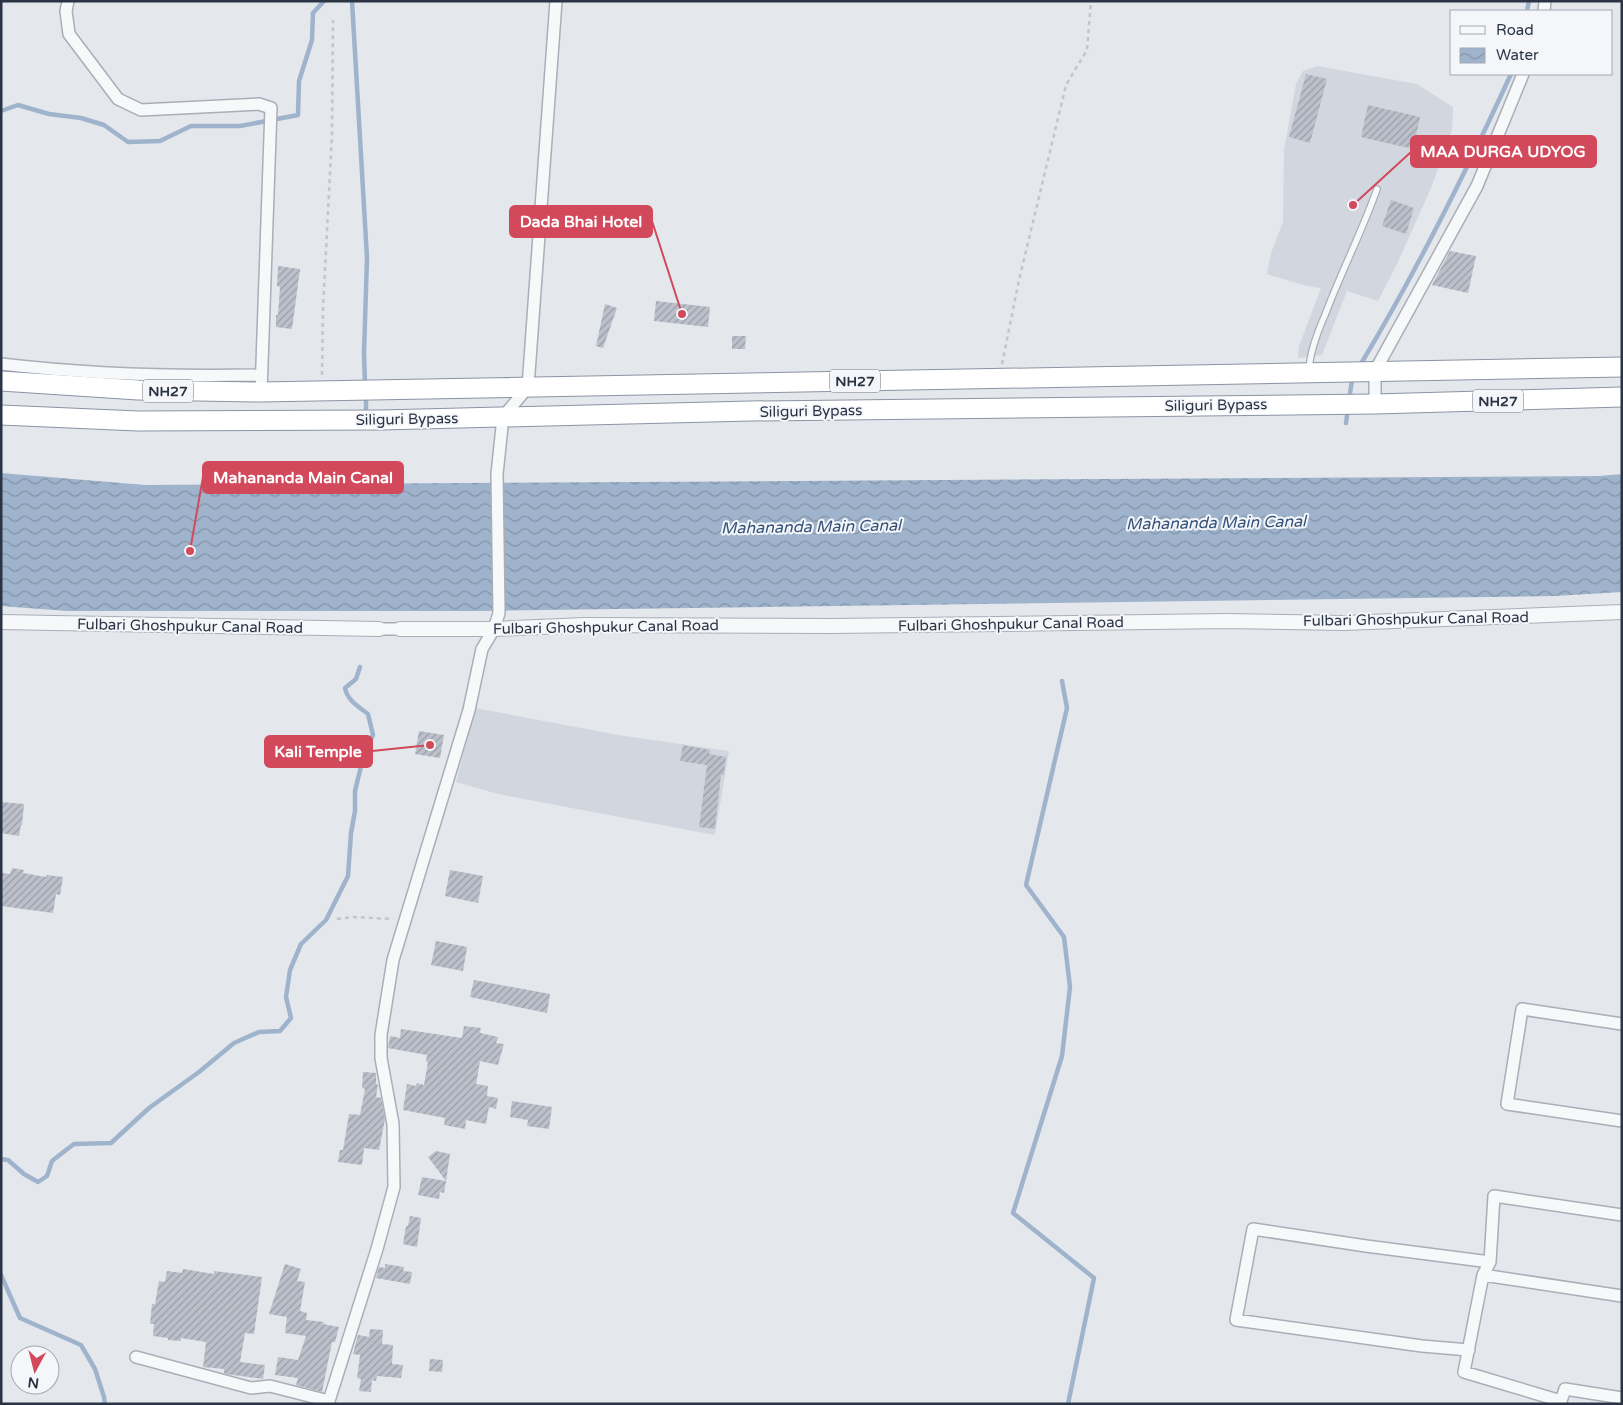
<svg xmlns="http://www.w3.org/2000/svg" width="1623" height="1405" viewBox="0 0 1623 1405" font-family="'Varela Round',sans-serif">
<defs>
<pattern id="water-waves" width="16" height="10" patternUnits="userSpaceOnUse" patternTransform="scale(1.25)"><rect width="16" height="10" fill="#9fb4cc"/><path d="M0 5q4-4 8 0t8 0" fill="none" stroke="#8293a7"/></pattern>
<pattern id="building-hatch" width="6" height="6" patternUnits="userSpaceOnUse" patternTransform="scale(1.25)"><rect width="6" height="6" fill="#bbc0ca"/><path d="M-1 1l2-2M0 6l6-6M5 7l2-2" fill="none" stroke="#989da6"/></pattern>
</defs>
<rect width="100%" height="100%" fill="#e4e7ec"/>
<path fill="#d2d6de" d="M 1317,66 L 1417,84 L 1453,107 L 1452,130 L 1431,188 L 1397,264 L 1378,301 L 1347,291 L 1322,355 L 1298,358 L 1299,346 L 1321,288 L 1307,286 L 1267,274 L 1271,253 L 1283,222 L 1284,150 L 1296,84 L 1303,71 Z
M 475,708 L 618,735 L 729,751 L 715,835 L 498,794 L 456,782 Z"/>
<path fill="url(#water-waves)" d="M 1,473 L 145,485 L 1599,476 L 1622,474 L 1622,592 L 1555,596 L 481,611 L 67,611 L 1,606 Z"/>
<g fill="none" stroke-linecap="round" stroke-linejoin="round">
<path stroke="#9fb4cc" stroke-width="4.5" d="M 352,1 L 367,258 L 364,353 L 365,384
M 1527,11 L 1529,1
M 1,111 L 18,105 L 49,114 L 81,118 L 104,125 L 128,142 L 160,141 L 191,126 L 240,126 L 298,115 L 299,81 L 312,40 L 313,13 L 324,1
M 1359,367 C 1416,273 1465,174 1511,74
M 366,395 L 366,414
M 1349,400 L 1352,380 L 1354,376
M 1346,423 L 1348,408
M 1062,681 L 1067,708 L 1026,885 L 1064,937 L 1070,987 L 1062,1056 L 1013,1213 L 1094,1278 L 1068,1404
M 1,1159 L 8,1160 L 24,1174 L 38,1182 L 47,1176 L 52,1161 L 66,1150 L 74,1144 L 111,1143 L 149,1108 L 199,1072 L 234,1043 L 259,1032 L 280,1031 L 291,1018 L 286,997 L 290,970 L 301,944 L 326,920 L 348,876 L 351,833 L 355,811 L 355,791 L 364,754 L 373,735 L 368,714 C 359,707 347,700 345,688 L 356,679 L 360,667
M 1,1275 L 20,1318 L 81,1345 L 95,1369 L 104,1397 L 105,1404"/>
</g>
<path fill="url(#building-hatch)" d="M 1306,74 L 1327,79 L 1310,143 L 1289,137 Z
M 1368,105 L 1420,117 L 1413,149 L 1361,137 Z
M 1391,200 L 1414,208 L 1406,234 L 1382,226 Z
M 1450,251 L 1476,256 L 1468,293 L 1432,285 Z
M 278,266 L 300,269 L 292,329 L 276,327 L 276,315 L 278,315 L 280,287 L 277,286 Z
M 656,301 L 710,307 L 708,327 L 654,321 Z
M 605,304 L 617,308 L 603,348 L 596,346 Z
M 732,336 L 746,336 L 745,349 L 732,349 Z
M 419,731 L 444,735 L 440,758 L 415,754 Z
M 683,745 L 710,750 L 709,754 L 726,757 L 724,775 L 721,775 L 715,829 L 699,827 L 707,765 L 680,761 Z
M 1,802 L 24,804 L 22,825 L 21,825 L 19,836 L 1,833 Z
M 12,868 L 24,870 L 23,873 L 46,877 L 47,875 L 63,877 L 60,895 L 56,894 L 53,913 L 1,906 L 1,873 L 10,874 Z
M 450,870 L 483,876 L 478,903 L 445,896 Z
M 436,941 L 467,947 L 463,971 L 431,965 Z
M 474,980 L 550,994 L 547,1013 L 470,997 Z
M 464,1026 L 481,1028 L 480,1033 L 498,1037 L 496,1043 L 504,1044 L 498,1065 L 480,1061 L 476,1084 L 488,1086 L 487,1096 L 498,1098 L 496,1109 L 489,1107 L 486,1124 L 466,1120 L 465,1129 L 444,1125 L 445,1118 L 403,1110 L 407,1084 L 416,1086 L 417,1083 L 424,1085 L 428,1062 L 426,1062 L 427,1055 L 388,1048 L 390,1036 L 400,1038 L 401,1029 L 462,1038 Z
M 363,1072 L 376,1073 L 376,1084 L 378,1085 L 376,1097 L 381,1098 L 385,1119 L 379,1150 L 364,1148 L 362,1165 L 338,1162 L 340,1150 L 343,1150 L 349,1114 L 360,1115 L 365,1089 L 362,1088 Z
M 512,1101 L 552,1107 L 549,1129 L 527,1126 L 528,1120 L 510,1117 Z
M 436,1151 L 450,1154 L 446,1181 L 428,1157 Z
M 422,1177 L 446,1181 L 444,1193 L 440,1192 L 439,1199 L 418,1195 Z
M 410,1216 L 421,1218 L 417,1247 L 403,1244 L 406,1226 L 408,1226 Z
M 285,1264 L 301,1269 L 297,1281 L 305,1282 L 300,1311 L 307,1313 L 306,1320 L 324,1322 L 323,1324 L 339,1327 L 335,1342 L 332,1342 L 322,1392 L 296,1385 L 298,1378 L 275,1375 L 278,1357 L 298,1360 L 306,1336 L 285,1333 L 287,1317 L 269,1314 Z
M 385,1264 L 404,1267 L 403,1271 L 412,1272 L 410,1284 L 376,1278 L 379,1267 L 385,1268 Z
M 183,1269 L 214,1274 L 214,1271 L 262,1277 L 254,1334 L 245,1333 L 240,1362 L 265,1365 L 263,1379 L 226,1374 L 224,1373 L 224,1369 L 203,1367 L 206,1342 L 181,1338 L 181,1341 L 168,1340 L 168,1338 L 153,1336 L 154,1324 L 150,1324 L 152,1304 L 155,1304 L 159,1281 L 165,1282 L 167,1271 L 182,1273 Z
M 370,1329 L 383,1330 L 382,1344 L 393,1345 L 392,1364 L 403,1365 L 401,1378 L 377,1376 L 376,1381 L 372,1380 L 371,1392 L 359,1391 L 361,1379 L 357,1378 L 360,1355 L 353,1354 L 358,1335 L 369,1337 Z
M 430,1359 L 443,1360 L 442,1372 L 429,1371 Z"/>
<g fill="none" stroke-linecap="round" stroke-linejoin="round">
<g stroke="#a9aeb7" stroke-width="8">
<path id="service" d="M 1309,370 C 1310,351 1317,333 1325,315 C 1341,272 1362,232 1377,189"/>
</g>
<g stroke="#a9aeb7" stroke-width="14">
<path id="minor" d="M 68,1 L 66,11 L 69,34 L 118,99 L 141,110 L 259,104 L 271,108 L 261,392
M 1544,11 L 1545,1
M 1,364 C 87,374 175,377 261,375
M 1375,404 L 1375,371 L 1477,186 L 1523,74
M 379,629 L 400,629
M 1622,1024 L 1522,1009 L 1507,1104 L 1622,1121
M 1622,1215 L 1494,1196 L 1490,1262 L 1483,1275 L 1464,1372 L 1561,1401 L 1565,1389 L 1622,1398
M 1483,1275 L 1622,1296
M 1469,1350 L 1422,1346 L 1236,1320 L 1253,1229 L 1366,1246 L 1490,1262
M 136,1357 L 251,1388 L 270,1386 L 329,1401
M 328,1404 L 377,1249 L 394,1187 L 393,1124 L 381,1058 L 381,1035 L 393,960 L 469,710 L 482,649 L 494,629 L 499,613 L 497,474 L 503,417 L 528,387 L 556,1"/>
</g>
<g stroke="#a9aeb7" stroke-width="16">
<path id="tertiary" d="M 1,622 L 379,629
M 400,629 L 494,629 L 584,625 L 832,626 L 1227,621 L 1344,623 L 1622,612"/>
</g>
<g stroke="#8b94a3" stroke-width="21">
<path id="trunk" d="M 1,381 L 138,390 L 261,392 L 1622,367
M 1,415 L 138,421 L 381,420 L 751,411 L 1375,404 L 1622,397"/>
</g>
<path stroke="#c2c5cb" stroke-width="2.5" stroke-dasharray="4 4" stroke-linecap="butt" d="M 1002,364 L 1019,280 L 1066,85 L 1087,50 L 1091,1
M 322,375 L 323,309 L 332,134 L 333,20
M 337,919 L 354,917 L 392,919"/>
<use href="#service" stroke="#f7f8fa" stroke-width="5.5"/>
<use href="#minor" stroke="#f7f8fa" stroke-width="11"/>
<use href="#tertiary" stroke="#f7f8fa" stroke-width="14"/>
<use href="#trunk" stroke="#fff" stroke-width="19"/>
</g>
<g text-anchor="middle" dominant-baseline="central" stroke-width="4" stroke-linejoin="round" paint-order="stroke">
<g fill="#f4f6f9" stroke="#676e7b" stroke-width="1">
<rect x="830" y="369.5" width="50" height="23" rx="4"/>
<rect x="143" y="379.5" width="50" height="23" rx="4"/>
<rect x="1473" y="389.5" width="50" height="23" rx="4"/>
</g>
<g font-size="14" font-weight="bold" fill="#2b3445">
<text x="855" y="381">NH27</text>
<text x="168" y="391">NH27</text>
<text x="1498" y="401">NH27</text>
</g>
<g font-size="15" fill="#2b3445" stroke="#f4f6f9">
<text transform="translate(1216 405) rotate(-1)">Siliguri Bypass</text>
<text transform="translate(811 411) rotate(-1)">Siliguri Bypass</text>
<text transform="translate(407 419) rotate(-1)">Siliguri Bypass</text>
<text transform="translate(1416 619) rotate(-1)">Fulbari Ghoshpukur Canal Road</text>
<text transform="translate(1011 624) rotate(-1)">Fulbari Ghoshpukur Canal Road</text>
<text transform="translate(190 626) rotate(1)">Fulbari Ghoshpukur Canal Road</text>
<text transform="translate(606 627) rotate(-1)">Fulbari Ghoshpukur Canal Road</text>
</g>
<g font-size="16" font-style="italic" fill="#34527a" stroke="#f4f6f9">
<text transform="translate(1216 523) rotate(-1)">Mahananda Main Canal</text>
<text transform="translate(811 527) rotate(-1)">Mahananda Main Canal</text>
</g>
</g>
<path fill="none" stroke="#d1495b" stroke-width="2" d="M1353 205L1411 152M682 314L652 221M190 551L203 477M430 745L372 751"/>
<g fill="#d1495b" stroke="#f4f6f9" stroke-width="2">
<circle cx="1353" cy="205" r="5"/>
<circle cx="682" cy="314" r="5"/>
<circle cx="190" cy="551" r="5"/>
<circle cx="430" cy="745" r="5"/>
</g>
<g fill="#d1495b" stroke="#d1495b" stroke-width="2">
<rect x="1411" y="136" width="185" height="31" rx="5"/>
<rect x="510" y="206" width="142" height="31" rx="5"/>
<rect x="203" y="462" width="200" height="31" rx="5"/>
<rect x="265" y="736" width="107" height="31" rx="5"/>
</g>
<g font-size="16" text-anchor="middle" font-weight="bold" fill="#fff">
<text x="1503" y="157">MAA DURGA UDYOG</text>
<text x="581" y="227">Dada Bhai Hotel</text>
<text x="303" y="483">Mahananda Main Canal</text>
<text x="318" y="757">Kali Temple</text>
</g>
<rect width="1623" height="1405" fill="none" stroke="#2b3445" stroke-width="5"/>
<rect x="1450" y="10" width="162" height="65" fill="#f4f6f9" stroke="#a4a8b1"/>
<rect x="1460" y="26" width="25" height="8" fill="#f7f8fa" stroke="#a4a8b1"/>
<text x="1496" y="35" font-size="15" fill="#2b3445">Road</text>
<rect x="1460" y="48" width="25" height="15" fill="url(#water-waves)" stroke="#a4a8b1"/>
<text x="1496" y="60" font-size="15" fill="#2b3445">Water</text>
<g transform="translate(35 1370) rotate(187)"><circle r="24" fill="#f4f6f9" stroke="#a4a8b1"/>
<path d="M0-4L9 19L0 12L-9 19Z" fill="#d1495b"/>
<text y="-8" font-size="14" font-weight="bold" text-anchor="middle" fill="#2b3445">N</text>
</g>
</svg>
